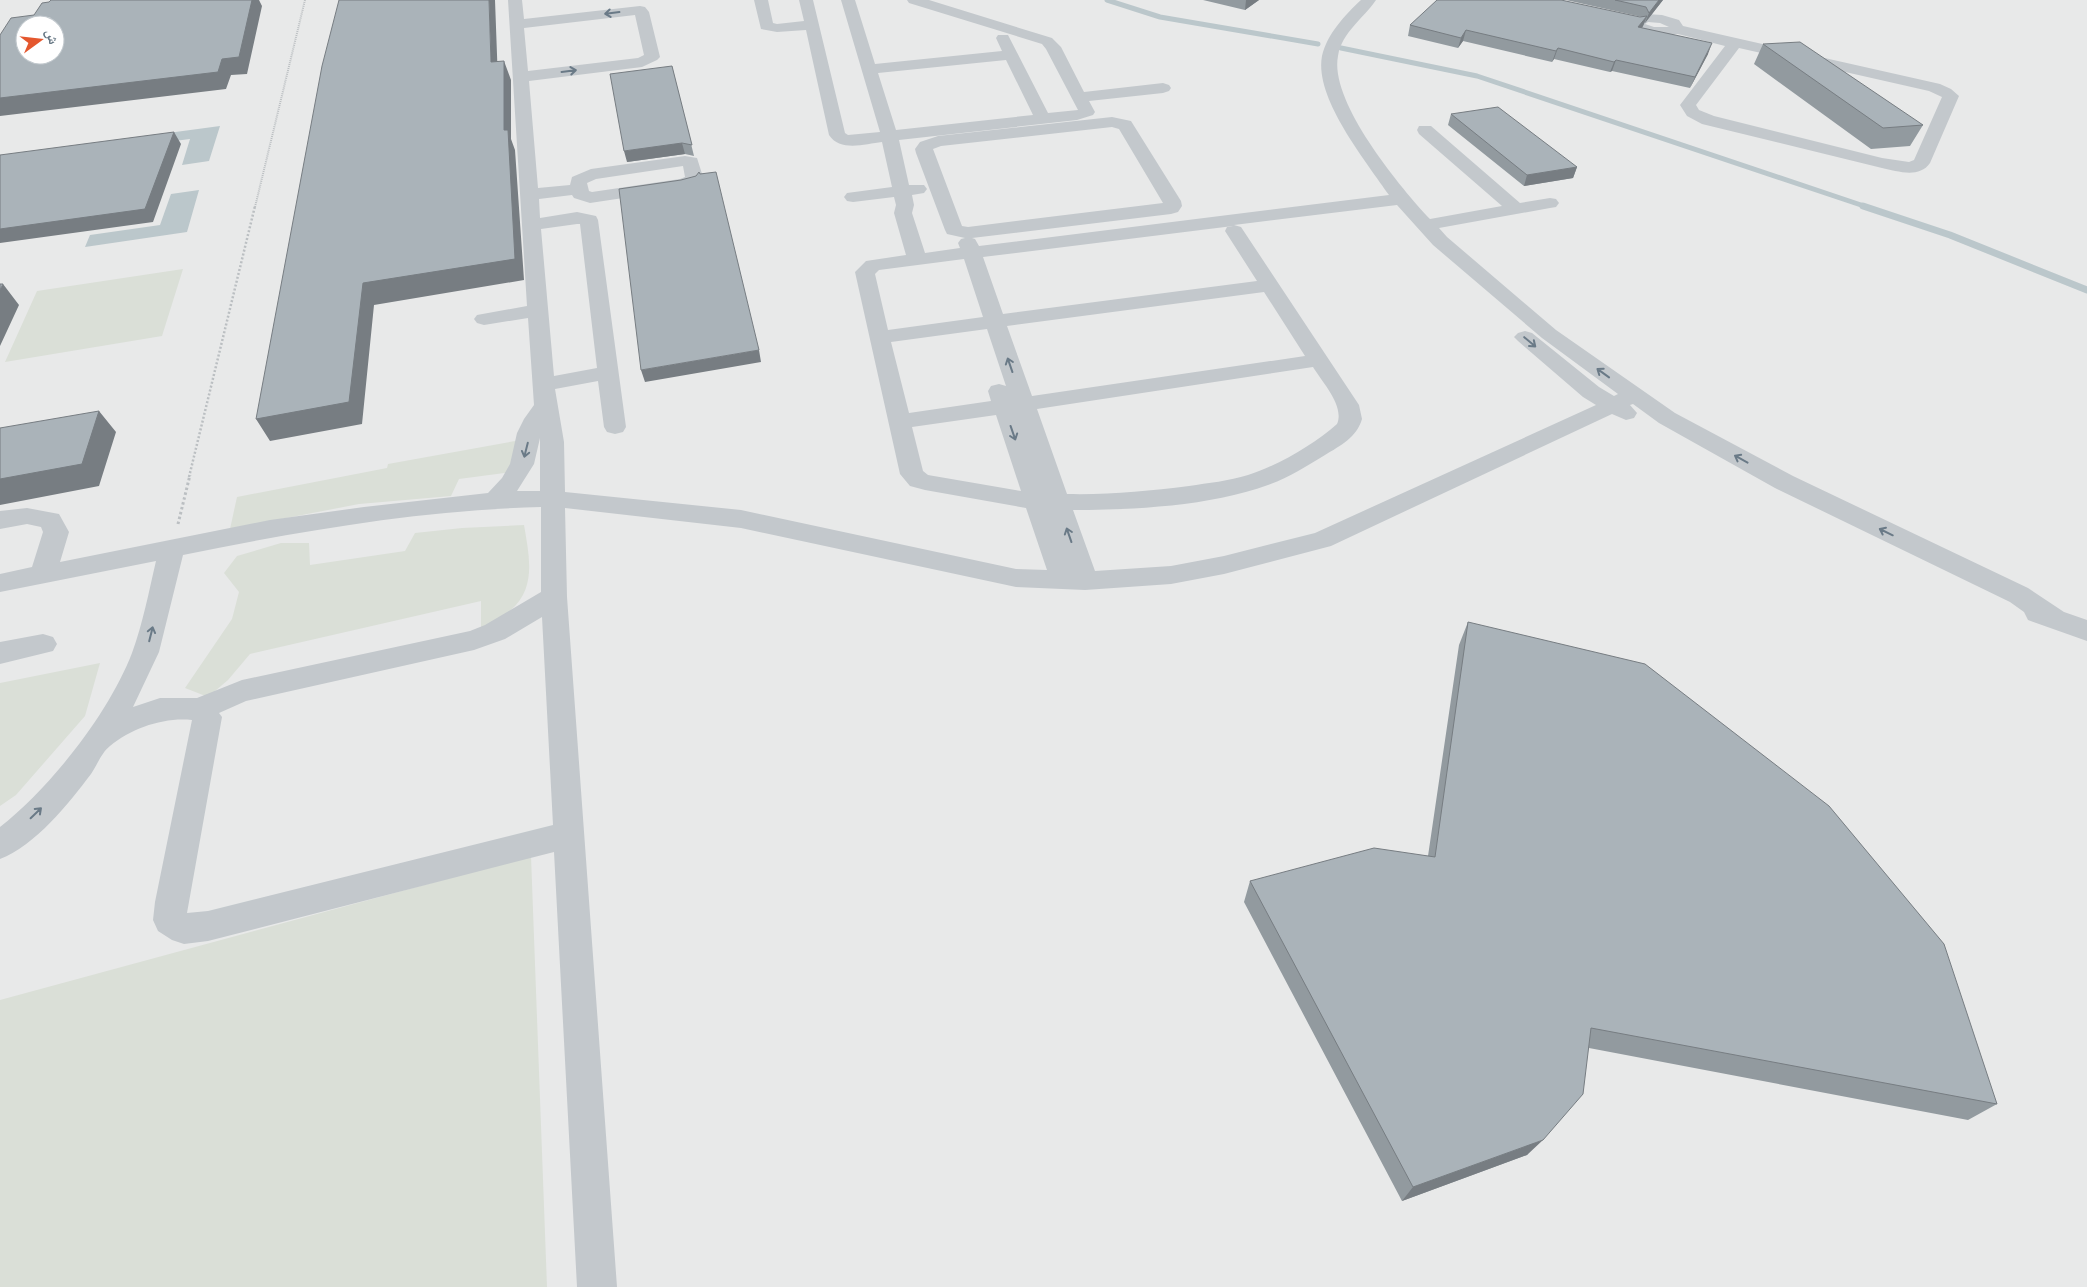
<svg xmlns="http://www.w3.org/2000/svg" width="2087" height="1287" viewBox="0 0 2087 1287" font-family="'Source Sans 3','Noto Naskh Arabic',sans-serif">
<rect width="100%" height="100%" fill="#fafaf8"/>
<path fill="#e8e9e9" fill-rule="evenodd" d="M 0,0 L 2087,0 L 2087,1287 L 0,1287 ZM 25,25 L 55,25 L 55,55 L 25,55 Z"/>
<path fill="#dadfd7" d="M 183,269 L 162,336 L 5,362 L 37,291 Z
M 526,439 L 512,472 L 459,479 L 451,496 L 359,504 L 230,529 L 237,497 L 387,468 L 388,464 Z
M 524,525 C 529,555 537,587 511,610 C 502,618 490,623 481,629 L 481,601 L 250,654 L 228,680 L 208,697 L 185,688 L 232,619 L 239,592 L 224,573 L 237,556 L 281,543 L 309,543 L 310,565 L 405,551 L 415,533 L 462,528 Z
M 100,663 L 85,716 L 16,795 L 0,806 L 0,683 Z
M 531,856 L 547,1287 L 0,1287 L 0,1000 Z"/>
<path fill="#bbc7cb" d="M 220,126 L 209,161 L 182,165 L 190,139 L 127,147 L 131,138 Z
M 199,190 L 187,232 L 85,247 L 90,235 L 160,225 L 171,194 Z"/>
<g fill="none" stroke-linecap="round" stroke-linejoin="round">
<path stroke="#bbc7cb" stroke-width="5" d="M 1107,0 L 1160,17 L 1318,44
M 1341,48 L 1477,76 L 1867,207"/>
<path stroke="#bbc7cb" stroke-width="7" d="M 1863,206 L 1950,235 L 2087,290"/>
<path stroke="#bbbfc2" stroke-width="2" stroke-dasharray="1 1" stroke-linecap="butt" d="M 255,207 L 305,0"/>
<path stroke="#bbbfc2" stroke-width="2.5" stroke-dasharray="2 2" stroke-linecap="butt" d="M 189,477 L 255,206"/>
<path stroke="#bbbfc2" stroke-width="3" stroke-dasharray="2.5 2.5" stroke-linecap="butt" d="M 178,524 L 190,475"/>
<path fill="#c3c8cc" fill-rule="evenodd" d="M 508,0 L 522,0 L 524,19 L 640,6 L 645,7 L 649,12 L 660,57 L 657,60 L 642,67 L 529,81 L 538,188 L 570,185 L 572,177 L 591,169 L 685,156 L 697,158 L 703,177 L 698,185 L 683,189 L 590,203 L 574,198 L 572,195 L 539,199 L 540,218 L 577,212 L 596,216 L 598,220 L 626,427 L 623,432 L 615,434 L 607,432 L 604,427 L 598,381 L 555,389 L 564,442 L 565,492 L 741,510 L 1016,569 L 1047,570 L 1026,508 L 925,490 L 910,486 L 900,474 L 855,272 L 866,261 L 906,255 L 894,213 L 896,205 L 894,197 L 853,202 L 847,201 L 844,197 L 847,193 L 892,187 L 882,142 C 865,144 840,152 829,135 L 806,30 L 777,32 L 761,29 L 754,0 L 768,0 L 773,23 L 777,24 L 804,21 L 799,0 L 813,0 L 845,133 L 848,135 L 880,132 L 841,0 L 855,0 L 875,64 L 1002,51 L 996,38 L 998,35 L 1008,35 L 1048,113 L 1078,110 L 1046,49 L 1042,44 L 909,3 L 907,0 L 929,0 L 1052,38 L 1061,47 L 1084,92 L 1163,83 L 1169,85 L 1171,88 L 1169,91 L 1163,93 L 1089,101 L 1095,112 L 1093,115 L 1077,120 L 899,140 L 909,185 L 924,185 L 927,189 L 924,193 L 912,195 L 914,205 L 912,213 L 925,253 L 960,248 L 958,243 L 961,239 L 965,238 L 947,234 L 945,230 L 916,153 L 915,149 L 920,142 L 938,136 L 1112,117 L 1131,121 L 1181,201 L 1182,206 L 1178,212 L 1171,214 L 972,238 L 975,239 L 979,246 L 1389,195 C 1366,161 1314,98 1322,56 C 1327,34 1345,15 1361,0 L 1376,0 C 1363,19 1342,32 1338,56 C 1329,101 1399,186 1430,219 L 1502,206 L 1419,134 L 1417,130 L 1419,126 L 1431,126 L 1520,203 L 1550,198 L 1556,199 L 1559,203 L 1556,207 L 1550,208 L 1439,228 L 1447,237 L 1556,330 L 1675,413 L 1793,476 L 2028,588 L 2064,612 L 2087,620 L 2087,641 L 2028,620 L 2024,612 L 2010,602 L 1775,488 L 1659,423 L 1633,404 L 1630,405 L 1637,413 L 1634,418 L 1626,420 L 1612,414 L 1331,546 L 1224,574 L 1171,584 L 1085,590 L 1016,587 L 741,528 L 565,508 L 567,597 L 617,1287 L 577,1287 L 554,852 L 208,941 L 184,944 L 172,940 L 158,931 L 153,920 L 155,902 L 192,720 C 164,717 132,728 110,746 C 102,752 97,765 91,774 C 69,803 35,846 0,859 L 0,827 C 51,787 109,713 132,653 C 143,623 149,591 156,561 L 0,592 L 0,574 L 32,567 L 43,532 L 41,527 L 27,524 L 0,529 L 0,511 L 27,508 L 59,514 L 69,532 L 60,562 L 270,520 L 364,507 L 488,493 L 502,478 L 510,464 L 517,433 L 524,419 L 534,405 L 528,318 L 484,325 L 477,323 L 474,319 L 477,315 L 527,306 ZM 635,15 L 644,55 L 638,58 L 528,71 L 524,28 ZM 1006,60 L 1033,115 L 896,130 L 878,73 ZM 1112,127 L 1119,129 L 1163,203 L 968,227 L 962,226 L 933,149 L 941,146 ZM 683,166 L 685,177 L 680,179 L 592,192 L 589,191 L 587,183 L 596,179 ZM 1397,205 L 1433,245 L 1542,338 L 1618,394 L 1614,396 L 1599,387 L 1532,333 L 1525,331 L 1518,333 L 1514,337 L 1518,341 L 1583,397 L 1596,405 L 1315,533 L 1224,556 L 1171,566 L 1095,571 L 1073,510 C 1133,510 1211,506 1268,485 C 1288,478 1307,466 1325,455 C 1340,446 1357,437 1362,419 L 1359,405 L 1241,227 L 1234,225 ZM 577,224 L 580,224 L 597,368 L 554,376 L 541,229 ZM 1233,226 L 1227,227 L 1225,231 L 1257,281 L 1003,314 L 983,257 ZM 964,259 L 983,317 L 888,330 L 875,274 L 879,270 ZM 1264,292 L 1305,356 L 1032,396 L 1007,326 ZM 987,329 L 1006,386 L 999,384 L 991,386 L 988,391 L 991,401 L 909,413 L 891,342 ZM 1313,367 C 1322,382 1345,406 1337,424 C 1315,444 1277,466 1248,475 C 1229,481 1208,483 1189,486 C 1148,491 1108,495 1067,494 L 1037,409 ZM 996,415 L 1021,491 L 928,475 L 923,471 L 912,427 ZM 540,438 L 540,491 L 517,491 L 534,464 ZM 541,507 L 541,592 L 485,625 L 470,631 L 242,680 L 197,698 L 160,698 L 133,707 L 159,652 L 183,555 C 300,531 421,510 541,507 ZM 542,617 L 553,825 L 208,911 L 187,913 L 222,717 L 219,713 L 246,701 L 474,650 L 505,639 Z
M 1646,14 L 1662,15 L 1679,20 L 1683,26 L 1940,84 L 1951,89 L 1959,96 L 1930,163 C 1919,179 1897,171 1882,168 L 1702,124 L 1687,116 L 1680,105 L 1725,46 L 1678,34 L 1659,36 L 1635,30 L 1630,22 L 1632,19 ZM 1648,22 L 1660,23 L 1669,27 L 1654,27 L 1645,24 ZM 1739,48 L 1929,91 L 1942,97 L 1914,160 L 1909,162 L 1882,158 L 1714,116 L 1699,110 L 1696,105 Z
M 43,634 L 53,637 L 57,644 L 53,651 L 0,664 L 0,642 Z"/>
</g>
<path fill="#929a9f" d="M 1203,0 L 1259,0 L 1245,10 Z
M 1566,0 L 1663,0 L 1645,23 L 1645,22 L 1642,28 L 1708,54 L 1690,88 L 1612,71 L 1610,72 L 1554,59 L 1552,62 L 1463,41 L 1458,48 L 1408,36 L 1410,25 L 1642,17 Z
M 1763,44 L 1923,125 L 1910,146 L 1871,149 L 1754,64 Z
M 672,66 L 694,156 L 685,154 L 627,162 Z
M 1451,114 L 1577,167 L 1573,178 L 1524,186 L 1448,125 Z
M 1468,622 L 1997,1104 L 1968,1120 L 1589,1048 L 1527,1155 L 1402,1201 L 1244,902 L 1250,881 L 1428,856 L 1459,645 Z"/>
<path fill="#777d82" d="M 249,0 L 259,0 L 262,6 L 247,74 L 231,75 L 226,89 L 0,116 L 0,96 L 222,59 Z
M 489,0 L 495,0 L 498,82 L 491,62 Z
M 1246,0 L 1259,0 L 1245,10 Z
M 1659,0 L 1663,0 L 1645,23 L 1649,13 Z
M 1647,16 L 1643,26 L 1635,38 L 1638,27 Z
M 1466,30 L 1463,41 L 1458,48 L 1461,38 Z
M 1712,43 L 1708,54 L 1690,88 L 1695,77 Z
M 1558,48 L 1554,59 L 1552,62 L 1556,51 Z
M 1616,60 L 1612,71 L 1610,72 L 1614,62 Z
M 504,61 L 511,80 L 511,139 L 515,150 L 524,280 L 374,305 L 362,424 L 270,441 L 256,419 L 363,283 L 504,130 Z
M 174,132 L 181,144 L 153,222 L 0,243 L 0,229 Z
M 682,143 L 685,154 L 627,162 L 624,151 Z
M 1577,167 L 1573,178 L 1524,186 L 1527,175 Z
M 3,284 L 19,305 L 0,346 L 0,290 Z
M 759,350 L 761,362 L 645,382 L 641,370 Z
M 99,411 L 116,432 L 99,486 L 0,505 L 0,479 Z
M 1543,1140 L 1527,1155 L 1402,1201 L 1413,1187 Z"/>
<path fill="#aab3b9" stroke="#777d82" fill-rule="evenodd" d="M 51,0 L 252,0 L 239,57 L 222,59 L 218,72 L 0,98 L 0,35 L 11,18 L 34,15 L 42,3 L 49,2 ZM 25,25 L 55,25 L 55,55 L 25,55 Z
M 339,0 L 489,0 L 491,62 L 504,61 L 504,130 L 508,130 L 515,259 L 363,283 L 349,402 L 256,419 L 322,66 Z
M 1437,0 L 1561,0 L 1640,17 L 1647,16 L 1638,27 L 1712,43 L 1695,77 L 1616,60 L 1614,62 L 1558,48 L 1556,51 L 1466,30 L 1461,38 L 1410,25 Z
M 1615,0 L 1659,0 L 1649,13 L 1646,7 Z
M 1800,42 L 1923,125 L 1883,128 L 1763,44 Z
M 672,66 L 692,145 L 682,143 L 624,151 L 610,74 Z
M 1498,107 L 1577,167 L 1527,175 L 1451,114 Z
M 174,132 L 145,209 L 0,229 L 0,155 Z
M 699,172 L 700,174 L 716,172 L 759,350 L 641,370 L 619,189 L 681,180 L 696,176 Z
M 0,284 L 3,284 L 0,290 Z
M 99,411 L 82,464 L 0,479 L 0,428 Z
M 1468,622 L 1645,664 L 1829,806 L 1944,944 L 1997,1104 L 1591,1028 L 1583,1094 L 1543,1140 L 1413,1187 L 1250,881 L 1374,848 L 1435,857 Z"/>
<defs><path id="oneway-shaft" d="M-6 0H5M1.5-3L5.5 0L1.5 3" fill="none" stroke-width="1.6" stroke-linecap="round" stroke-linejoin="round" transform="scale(1.25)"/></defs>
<g stroke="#6a7a87">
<use href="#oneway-shaft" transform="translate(612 13) rotate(173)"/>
<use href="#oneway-shaft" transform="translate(569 71) rotate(-7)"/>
<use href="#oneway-shaft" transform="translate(1530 342) rotate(40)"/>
<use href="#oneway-shaft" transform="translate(1010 365) rotate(-109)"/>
<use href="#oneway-shaft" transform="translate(1603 373) rotate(-144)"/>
<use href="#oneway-shaft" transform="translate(1013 433) rotate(71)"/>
<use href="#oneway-shaft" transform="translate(526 450) rotate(104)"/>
<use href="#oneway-shaft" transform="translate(1741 459) rotate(-151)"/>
<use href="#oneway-shaft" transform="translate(1886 532) rotate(-154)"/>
<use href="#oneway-shaft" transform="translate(1069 535) rotate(-109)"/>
<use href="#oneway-shaft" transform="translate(151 634) rotate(-76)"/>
<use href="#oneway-shaft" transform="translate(36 813) rotate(-44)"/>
</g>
<g transform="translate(40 40) rotate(75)"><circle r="24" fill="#ffffff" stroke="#c1c8cd"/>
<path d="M0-4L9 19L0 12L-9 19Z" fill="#e4572e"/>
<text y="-8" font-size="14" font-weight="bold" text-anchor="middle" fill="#657683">ش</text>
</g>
</svg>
